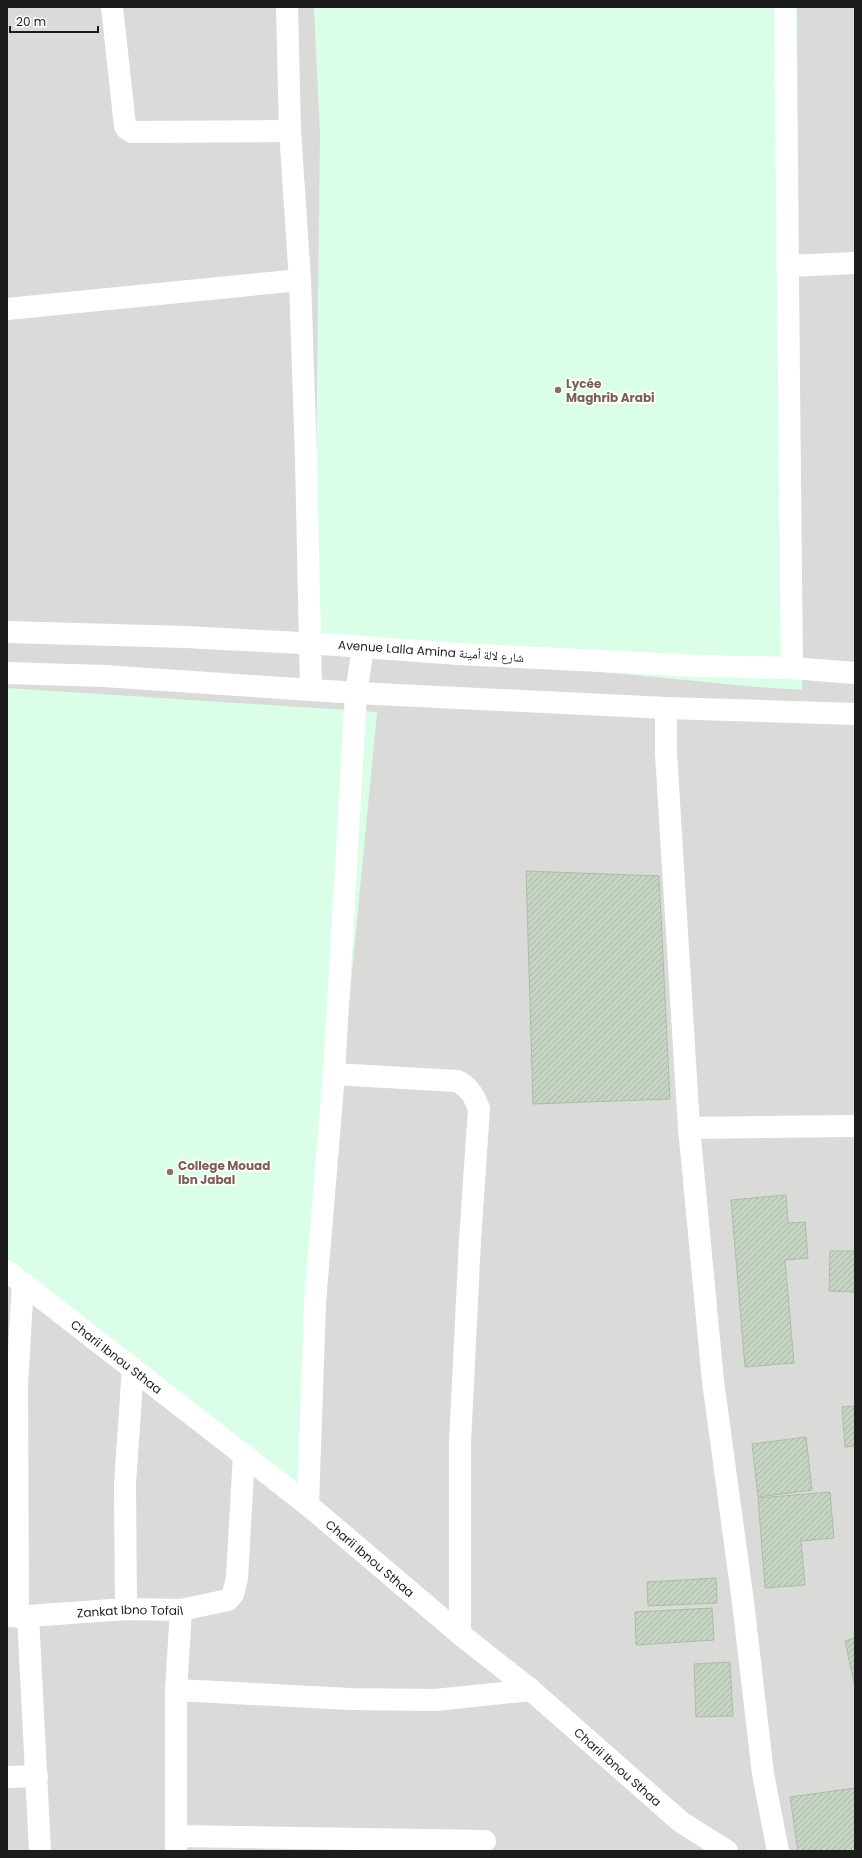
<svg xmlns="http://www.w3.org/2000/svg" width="862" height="1858" viewBox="0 0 862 1858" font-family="Poppins,'Noto Naskh Arabic',sans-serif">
<defs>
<pattern id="building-hatch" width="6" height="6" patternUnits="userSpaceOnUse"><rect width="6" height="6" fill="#c6d4c3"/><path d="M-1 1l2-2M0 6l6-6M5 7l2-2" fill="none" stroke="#aab5a7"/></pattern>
</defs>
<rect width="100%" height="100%" fill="#e2eee3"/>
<path fill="#dadbd9" d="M 7,7 L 855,7 L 855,1851 L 7,1851 Z"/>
<path fill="#dbfee8" d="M 314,7 L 797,7 L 802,690 L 757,687 L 314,644 L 320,135 Z
M 7,688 L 377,712 L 300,1513 L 7,1280 Z"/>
<path fill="url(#building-hatch)" stroke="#a9bfa5" d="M 526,871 L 659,876 L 670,1099 L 533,1104 Z
M 786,1195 L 788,1223 L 805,1222 L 808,1258 L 785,1260 L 794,1363 L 745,1367 L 731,1200 Z
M 830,1251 L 855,1251 L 855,1292 L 829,1291 Z
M 855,1406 L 855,1446 L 845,1447 L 842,1407 Z
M 806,1437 L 812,1490 L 758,1497 L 752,1444 Z
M 830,1492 L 834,1538 L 801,1541 L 805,1585 L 765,1588 L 758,1498 Z
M 716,1578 L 717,1603 L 648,1606 L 647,1582 Z
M 712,1608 L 714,1640 L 636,1645 L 635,1612 Z
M 855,1638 L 855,1687 L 845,1641 Z
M 730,1662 L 733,1716 L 696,1717 L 694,1664 Z
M 855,1788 L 855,1851 L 798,1851 L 790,1797 Z"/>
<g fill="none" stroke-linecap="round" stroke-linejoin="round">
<g stroke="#fff" stroke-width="22">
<path d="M 112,7 L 125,126 L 126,128 L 132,132 L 290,131"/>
<path d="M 287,7 L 290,131 L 300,280 L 306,459 L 311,690"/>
<path d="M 785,7 L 792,668"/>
<path d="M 787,266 L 855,263"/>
<path d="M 7,309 L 300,280"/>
<path d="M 7,632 L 186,637 L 337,645 L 458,654 L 700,666 L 792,668 L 855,673"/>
<path d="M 7,673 L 104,676 L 356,693 L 666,708 L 855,714"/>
<path d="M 666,708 L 666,753 L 689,1128 L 713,1381 L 743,1602 L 763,1774 L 778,1851"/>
<path d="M 334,1074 L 457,1081 C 469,1086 475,1097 479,1109 L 470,1240 L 460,1443 L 460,1634"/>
<path d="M 689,1128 L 855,1126"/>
<path id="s1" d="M 7,1271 L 308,1505 L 460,1634 L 531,1690 L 681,1822 L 727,1851"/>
<path d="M 308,1505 L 315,1303 L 334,1074 L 356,693 L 363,647"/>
<path d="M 126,1609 L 125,1484 L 133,1368"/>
<path id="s2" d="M 7,1616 L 28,1616 L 126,1609 L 181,1610 L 228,1600 L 233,1594 L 237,1578 L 244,1454"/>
<path d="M 28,1616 L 40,1851"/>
<path d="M 18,1617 L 17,1384 L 23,1283"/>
<path d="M 176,1690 L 350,1699 L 435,1700 L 531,1690"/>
<path d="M 7,1777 L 37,1776"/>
<path d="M 176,1836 L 485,1841"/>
<path d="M 176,1850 L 176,1690 L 181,1610"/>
</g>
</g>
<g fill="#8d6e63" stroke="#fff" stroke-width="1.5">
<circle cx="558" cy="390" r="4"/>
<circle cx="170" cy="1172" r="4"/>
</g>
<g text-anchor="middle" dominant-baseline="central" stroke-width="3.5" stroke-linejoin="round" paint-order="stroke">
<g font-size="12" font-weight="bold" fill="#785e54" stroke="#fff" text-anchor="start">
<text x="566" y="383">Lycée<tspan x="566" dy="14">Maghrib Arabi</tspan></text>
<text x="178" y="1165">College Mouad<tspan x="178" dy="14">Ibn Jabal</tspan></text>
</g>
<g font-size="12" fill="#1c1c1c" stroke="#fff">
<text transform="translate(431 651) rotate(4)">Avenue Lalla Amina شارع لالة أمينة</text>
<text stroke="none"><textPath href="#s1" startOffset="139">Charii Ibnou Sthaa</textPath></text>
<text stroke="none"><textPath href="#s1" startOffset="463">Charii Ibnou Sthaa</textPath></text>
<text stroke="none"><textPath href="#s2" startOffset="123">Zankat Ibno Tofail</textPath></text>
<text stroke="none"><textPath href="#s1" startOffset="787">Charii Ibnou Sthaa</textPath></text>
</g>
</g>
<rect width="862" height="1858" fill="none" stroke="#1c1c1c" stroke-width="16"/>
<path d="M10 26v6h88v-6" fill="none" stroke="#1c1c1c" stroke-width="2"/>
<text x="16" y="26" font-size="12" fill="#1c1c1c" stroke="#ffffff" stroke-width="3" paint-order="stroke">20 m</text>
</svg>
